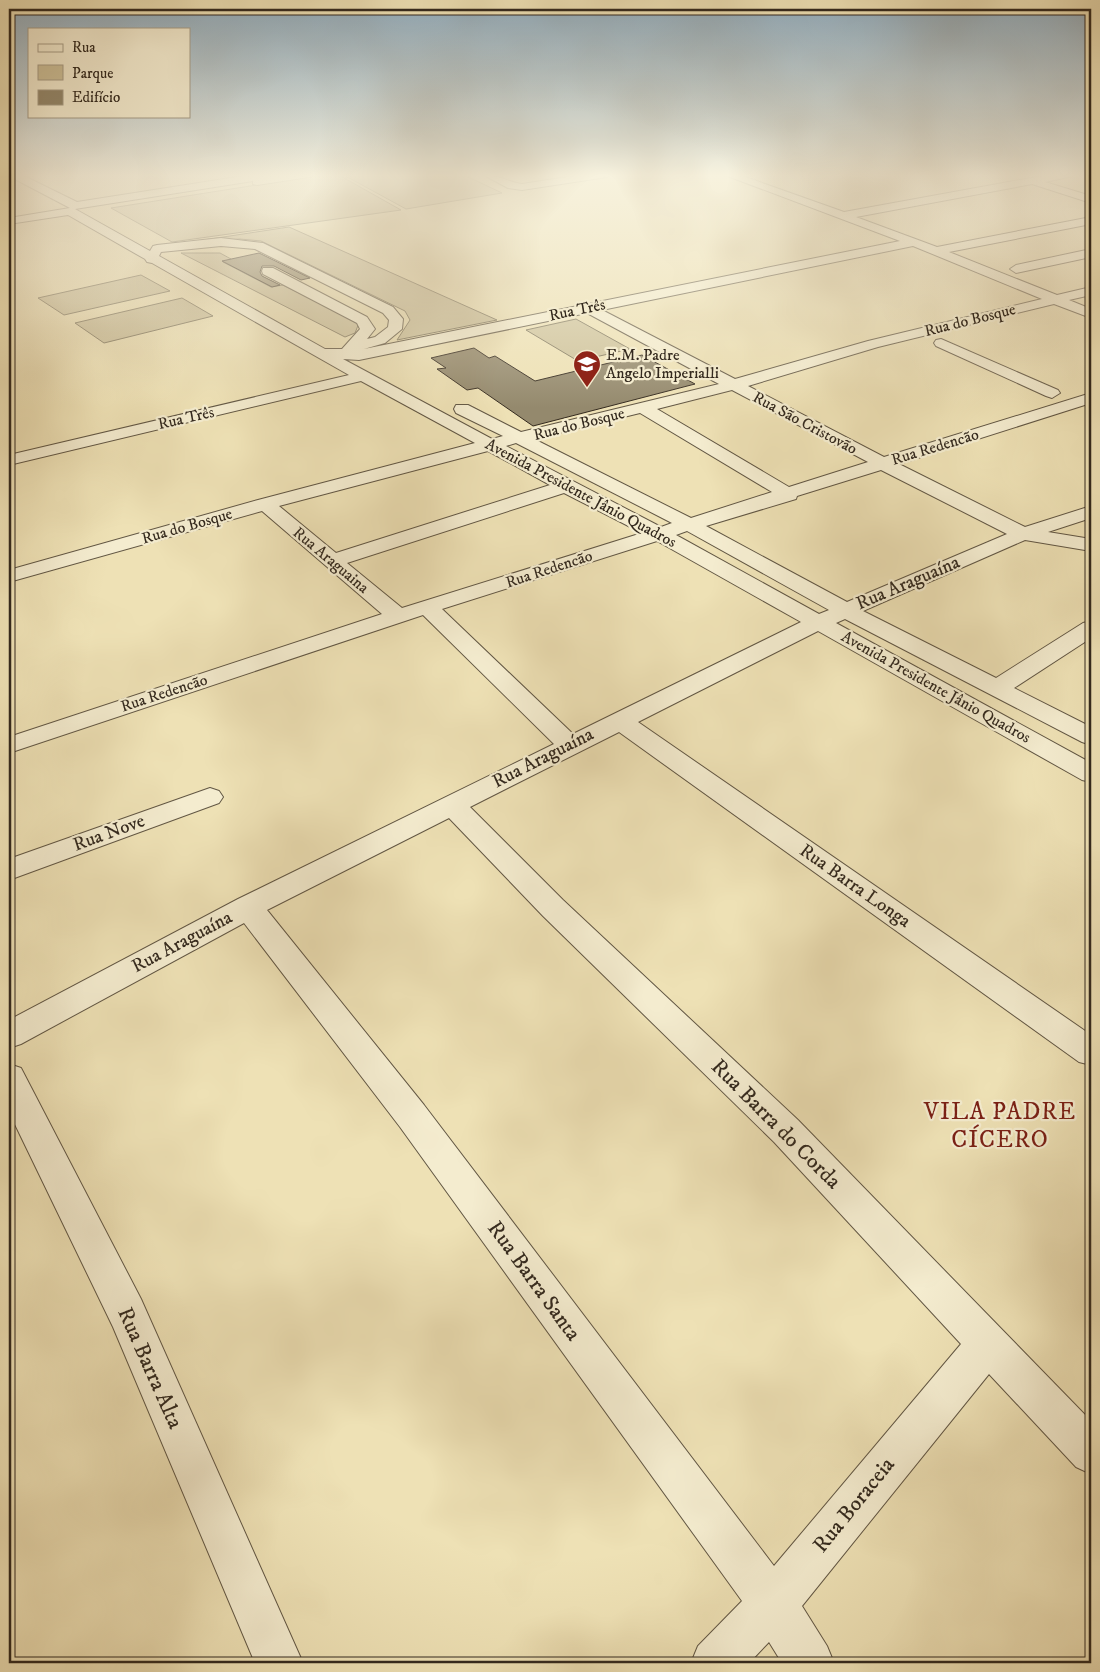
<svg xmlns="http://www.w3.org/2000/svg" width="1100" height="1672" viewBox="0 0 1100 1672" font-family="'IM FELL DW Pica',serif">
<rect width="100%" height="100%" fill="#eee1b5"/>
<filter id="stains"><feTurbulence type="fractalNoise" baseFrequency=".004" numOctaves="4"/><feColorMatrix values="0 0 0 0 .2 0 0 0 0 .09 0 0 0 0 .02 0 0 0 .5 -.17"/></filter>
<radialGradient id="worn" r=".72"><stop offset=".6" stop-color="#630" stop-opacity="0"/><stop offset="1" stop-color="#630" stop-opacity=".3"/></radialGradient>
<path fill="#cec29b" stroke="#80765c" d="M 326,174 L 337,174 L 401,210 L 172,242 L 111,208 Z
M 342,174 L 462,174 L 502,193 L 406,209 Z
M 289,227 L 497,320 L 397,340 L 410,320 L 405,311 L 261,241 L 240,239 L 184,243 Z
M 181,253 L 220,253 L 231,259 L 223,262 L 271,287 L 283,285 L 359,323 L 355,333 L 345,337 Z
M 141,275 L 170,291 L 64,315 L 38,298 Z
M 182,298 L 213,316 L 104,343 L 75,323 Z
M 576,319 L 630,349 L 578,361 L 526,330 Z"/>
<path fill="#94896d" stroke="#33291e" d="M 259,253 L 310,278 L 301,280 L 274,266 L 262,266 L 260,272 L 262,276 L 280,285 L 272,287 L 222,261 Z
M 474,348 L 489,358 L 495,356 L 535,381 L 642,355 L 695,384 L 533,426 L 478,388 L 467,390 L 437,369 L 446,368 L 431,358 Z"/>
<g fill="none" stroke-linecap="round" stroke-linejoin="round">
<g stroke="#625744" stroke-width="2">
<path id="minor" d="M 9,174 L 20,174 L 77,202 L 256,174 L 314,174 L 309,177 L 257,185 L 253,184 L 253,181 L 75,209 L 150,251 L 153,246 L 157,245 L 221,238 L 263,243 L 393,307 L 403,319 L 402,329 L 385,343 L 364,349 L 900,241 L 722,174 L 737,174 L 844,212 L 1053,174 L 1074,174 L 1073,176 L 1045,182 L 1091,196 L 1091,203 L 1032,184 L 856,217 L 937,247 L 1091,217 L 1091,224 L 949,252 L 1057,295 L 1091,287 L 1091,295 L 1069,300 L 1091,309 L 1091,318 L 1054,304 L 878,347 L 748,386 L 884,457 L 1091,393 L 1091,403 L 899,464 L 1025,527 L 1091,506 L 1091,518 L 1048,532 L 1091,539 L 1091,551 L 1025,540 L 863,611 L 996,678 L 1083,623 L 1091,621 L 1091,638 L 1014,688 L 1091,727 L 1091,745 L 1082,742 L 845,619 L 836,623 L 1091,763 L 1091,782 L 1082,780 L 818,631 L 638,722 L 1091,1035 L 1091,1065 L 1079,1062 L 619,732 L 470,807 L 563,900 L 798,1120 L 1091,1421 L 1091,1474 L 1076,1467 L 989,1374 L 802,1606 L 827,1646 L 834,1663 L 782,1663 L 769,1642 L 749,1663 L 691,1663 L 698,1646 L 742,1601 L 400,1127 L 244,923 L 21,1044 L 9,1048 L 9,1020 L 238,899 L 554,744 L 423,615 L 9,753 L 9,737 L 382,614 L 262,511 L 9,582 L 9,570 L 258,500 L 475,443 L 361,381 L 9,465 L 9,455 L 349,375 L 152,263 L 147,262 L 145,259 L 68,215 L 9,224 L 9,218 L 70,208 L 9,176 ZM 221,246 L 255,249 L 383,313 L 389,320 L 388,327 L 375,337 L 367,339 L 375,329 L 367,317 L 273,268 L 263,268 L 262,271 L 263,274 L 357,323 L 360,329 L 342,349 L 325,349 L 159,256 L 161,252 ZM 913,246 L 1042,299 L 868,341 L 735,379 L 602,310 ZM 587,313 L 719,384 L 521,432 L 468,405 L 456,405 L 454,409 L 456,413 L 503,436 L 492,439 L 343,359 L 359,360 ZM 732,390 L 868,462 L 789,487 L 657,409 ZM 640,413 L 772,492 L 691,518 L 534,439 ZM 516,443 L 672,523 L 661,527 L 506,446 ZM 488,451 L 550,485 L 336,553 L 279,506 ZM 881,470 L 1007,534 L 847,602 L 706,526 L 796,499 L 797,496 ZM 564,493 L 642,533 L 402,608 L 347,563 ZM 687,531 L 829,610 L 819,614 L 676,535 ZM 657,541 L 801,622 L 573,734 L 442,609 ZM 449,818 L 543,916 L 774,1142 L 961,1344 L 774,1566 L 424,1105 L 267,910 Z
M 482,174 C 498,174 507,182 522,184 L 587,174 L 612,174 L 607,177 L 522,190 L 508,188 Z
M 1091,249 L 1091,257 L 1016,273 L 1010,269 L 1016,265 Z
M 941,339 L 1058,390 L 1060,393 L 1052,398 L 1046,396 L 936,346 L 934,343 L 936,340 Z
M 210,788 L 219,791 L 223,797 L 219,803 L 9,880 L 9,859 Z
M 9,1064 L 21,1068 L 141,1299 L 303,1663 L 255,1663 L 113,1327 L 9,1112 Z"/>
</g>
<use href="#minor" fill="#f4eccf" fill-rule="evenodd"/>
</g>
<linearGradient id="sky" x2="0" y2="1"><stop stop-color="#91adbf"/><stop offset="0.43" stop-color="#f7f2de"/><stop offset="1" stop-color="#f7f2de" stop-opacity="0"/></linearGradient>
<rect width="1100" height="408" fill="url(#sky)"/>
<defs>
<g id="school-pin" transform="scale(1.4375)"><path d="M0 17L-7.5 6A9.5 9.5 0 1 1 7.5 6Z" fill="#8f2418" stroke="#f4eccf"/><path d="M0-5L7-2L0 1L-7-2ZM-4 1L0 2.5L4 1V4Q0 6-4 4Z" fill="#fff"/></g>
</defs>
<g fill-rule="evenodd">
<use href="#school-pin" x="587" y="364"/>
</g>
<g text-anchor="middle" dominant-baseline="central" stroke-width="4.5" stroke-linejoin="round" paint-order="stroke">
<g font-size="16" fill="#33291e" stroke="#f4eccf">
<text transform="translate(577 310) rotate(-12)">Rua Três</text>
<text transform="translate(970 320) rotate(-14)">Rua do Bosque</text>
<text transform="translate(186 418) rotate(-13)">Rua Três</text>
<text transform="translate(805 423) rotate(28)">Rua São Cristovão</text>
<text transform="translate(579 424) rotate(-14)">Rua do Bosque</text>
<text transform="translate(935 447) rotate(-17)">Rua Redencão</text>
<text transform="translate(581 493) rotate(28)">Avenida Presidente Jânio Quadros</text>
<text transform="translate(187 526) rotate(-16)">Rua do Bosque</text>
<text transform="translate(331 560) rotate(40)">Rua Araguaina</text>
<text transform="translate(549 569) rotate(-18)">Rua Redencão</text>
<text transform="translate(936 687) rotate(29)">Avenida Presidente Jânio Quadros</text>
<text transform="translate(164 693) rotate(-18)">Rua Redencão</text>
</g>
<g font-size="16" fill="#33291e" stroke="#f4eccf" text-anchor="start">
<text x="606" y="355">E.M. Padre<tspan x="606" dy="18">Angelo Imperialli</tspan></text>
</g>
<g font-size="19" fill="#33291e" stroke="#f4eccf">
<text transform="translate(908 583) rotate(-23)">Rua Araguaína</text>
<text transform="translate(543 758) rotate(-27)">Rua Araguaína</text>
<text transform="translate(109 833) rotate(-20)">Rua Nove</text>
<text transform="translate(855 886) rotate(35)">Rua Barra Longa</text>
<text transform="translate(182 942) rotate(-28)">Rua Araguaína</text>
</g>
<g font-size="22" fill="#33291e" stroke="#f4eccf">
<text transform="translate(776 1124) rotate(45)">Rua Barra do Corda</text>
<text transform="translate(534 1281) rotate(54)">Rua Barra Santa</text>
<text transform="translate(150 1368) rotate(66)">Rua Barra Alta</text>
<text transform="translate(854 1505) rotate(-51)">Rua Boraceia</text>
</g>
<g font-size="24" letter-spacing="1" fill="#7a1f14" stroke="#f4eccf">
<text x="1000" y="1112">VILA PADRE<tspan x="1000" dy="28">CÍCERO</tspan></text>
</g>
</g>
<rect width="1100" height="1672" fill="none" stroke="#eee1b5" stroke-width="30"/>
<rect x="10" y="10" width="1080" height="1652" fill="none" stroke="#33291e" stroke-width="2.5"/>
<rect x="15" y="15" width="1070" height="1642" fill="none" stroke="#33291e"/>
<rect x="28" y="28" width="162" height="90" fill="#f4eccf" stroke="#a79e88"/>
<rect x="38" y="44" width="25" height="8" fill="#f4eccf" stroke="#a79e88"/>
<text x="72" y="52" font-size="15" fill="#33291e">Rua</text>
<rect x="38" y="65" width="25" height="15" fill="#cec29b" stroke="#a79e88"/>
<text x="72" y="78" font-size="15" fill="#33291e">Parque</text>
<rect x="38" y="90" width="25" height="15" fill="#94896d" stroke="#a79e88"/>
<text x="72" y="102" font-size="15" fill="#33291e">Edifício</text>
<rect width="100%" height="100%" filter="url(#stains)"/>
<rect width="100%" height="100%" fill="url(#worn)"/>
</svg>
